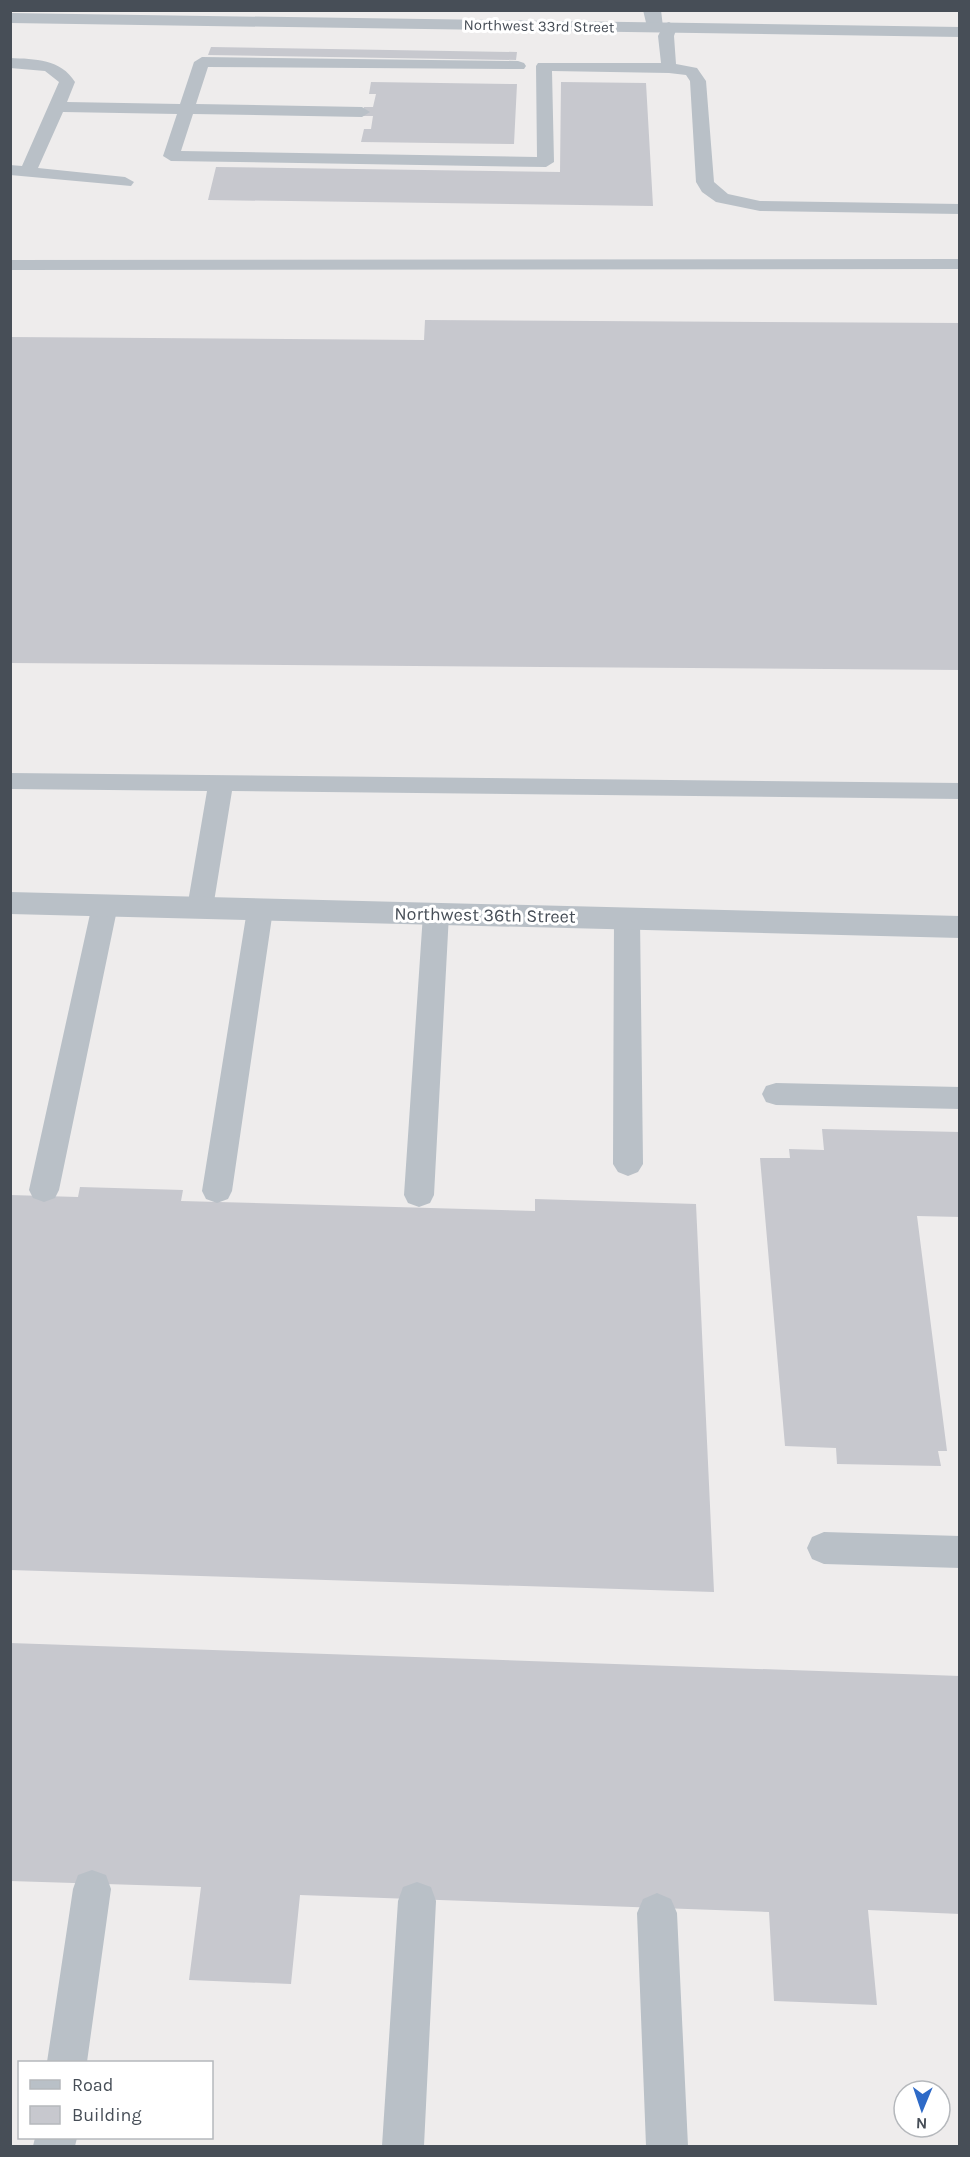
<svg xmlns="http://www.w3.org/2000/svg" width="970" height="2157" viewBox="0 0 970 2157" font-family="Karla,sans-serif">
<rect width="100%" height="100%" fill="#eeecec"/>
<path fill="#c7c8ce" d="M 211,47 L 517,52 L 516,60 L 208,55 Z
M 371,82 L 517,84 L 514,144 L 361,142 L 364,129 L 371,129 L 373,116 L 362,116 L 364,107 L 373,107 L 376,94 L 369,94 Z
M 561,82 L 646,83 L 653,206 L 208,200 L 216,167 L 560,172 Z
M 425,320 L 960,323 L 960,670 L 10,663 L 10,337 L 424,340 Z
M 822,1129 L 960,1132 L 960,1217 L 917,1216 L 947,1451 L 938,1451 L 941,1466 L 837,1464 L 836,1448 L 785,1446 L 760,1158 L 790,1158 L 789,1149 L 824,1150 Z
M 80,1187 L 183,1190 L 181,1201 L 535,1211 L 535,1199 L 696,1204 L 714,1592 L 10,1570 L 10,1195 L 78,1197 Z
M 10,1643 L 960,1676 L 960,1914 L 868,1910 L 877,2005 L 774,2001 L 769,1912 L 300,1895 L 291,1984 L 189,1980 L 201,1887 L 10,1881 Z"/>
<g fill="none" stroke-linecap="round" stroke-linejoin="round">
<path fill="#b9c0c7" fill-rule="evenodd" d="M 669,22 L 677,27 L 674,36 L 676,64 L 697,68 L 706,81 L 714,182 L 728,194 L 760,201 L 960,204 L 960,214 L 760,211 L 716,202 L 702,192 L 696,182 L 690,81 L 686,75 L 669,73 L 552,71 L 554,162 L 546,167 L 171,161 L 163,156 L 177,114 L 63,112 L 38,168 L 125,177 L 134,182 L 131,186 L 10,175 L 10,165 L 22,166 L 59,82 L 45,71 L 10,68 L 10,58 C 35,59 61,59 75,82 L 67,102 L 180,104 L 194,62 L 202,57 L 518,61 L 524,63 L 526,66 L 524,69 L 208,67 L 196,104 L 362,107 L 370,112 L 362,117 L 193,114 L 181,151 L 537,157 L 536,66 L 538,63 L 661,63 L 658,36 L 664,24 Z
M 960,259 L 960,269 L 10,270 L 10,260 Z
M 10,773 L 960,783 L 960,799 L 232,791 L 213,908 L 209,914 L 200,917 L 191,914 L 187,908 L 207,791 L 10,789 Z
M 105,896 L 114,899 L 118,905 L 59,1190 L 55,1198 L 44,1202 L 33,1198 L 29,1190 L 92,905 L 96,899 Z
M 260,901 L 269,903 L 273,910 L 232,1191 L 228,1199 L 217,1203 L 206,1199 L 202,1191 L 247,910 L 251,903 Z
M 436,905 L 445,907 L 449,914 L 434,1195 L 430,1203 L 419,1207 L 408,1203 L 404,1195 L 423,914 L 427,907 Z
M 627,910 L 636,912 L 640,919 L 643,1164 L 638,1172 L 628,1176 L 618,1172 L 613,1164 L 614,919 L 618,912 Z
M 776,1083 L 960,1087 L 960,1109 L 776,1105 L 766,1102 L 762,1094 L 766,1086 Z
M 824,1532 L 960,1536 L 960,1568 L 824,1564 L 812,1559 L 807,1548 L 812,1537 Z
M 92,1870 L 106,1875 L 111,1889 L 87,2062 L 47,2062 L 73,1889 L 78,1875 Z
M 417,1882 L 431,1887 L 436,1901 L 424,2146 L 382,2146 L 398,1901 L 403,1887 Z
M 657,1893 L 671,1899 L 677,1913 L 688,2146 L 646,2146 L 637,1913 L 643,1899 Z
M 35,2138 L 77,2138 L 75,2146 L 33,2146 Z"/>
<path fill="#b9c0c7" fill-rule="evenodd" d="M 643,10 L 661,10 L 663,27 L 660,31 L 648,31 Z
M 10,892 L 960,916 L 960,938 L 10,914 Z"/>
<path fill="#b9c0c7" fill-rule="evenodd" d="M 10,13 L 960,27 L 960,37 L 10,23 Z"/>
</g>
<g text-anchor="middle" dominant-baseline="central" stroke-width="6" stroke-linejoin="round" paint-order="stroke">
<g font-size="15" fill="#474e57" stroke="#fff">
<text transform="translate(539 26) rotate(1)">Northwest 33rd Street</text>
</g>
<g font-size="18" fill="#474e57" stroke="#fff">
<text transform="translate(485 915) rotate(1)">Northwest 36th Street</text>
</g>
</g>
<rect width="970" height="2157" fill="none" stroke="#474e57" stroke-width="24"/>
<rect x="18" y="2061" width="195" height="78" fill="#ffffff" stroke="#b5b8bc" stroke-width="1.5"/>
<rect x="30" y="2080" width="30" height="9" fill="#b9c0c7" stroke="#b5b8bc" stroke-width="1.5"/>
<text x="72" y="2091" font-size="18" fill="#474e57">Road</text>
<rect x="30" y="2106" width="30" height="18" fill="#c7c8ce" stroke="#b5b8bc" stroke-width="1.5"/>
<text x="72" y="2121" font-size="18" fill="#474e57">Building</text>
<g transform="translate(922 2109) rotate(182)"><circle r="28" fill="#ffffff" stroke="#b5b8bc" stroke-width="1.5"/>
<path d="M0-4.5L10 22L0 15L-10 22Z" fill="#2e6ac7"/>
<text y="-9" font-size="16" font-weight="bold" text-anchor="middle" fill="#474e57">N</text>
</g>
</svg>
